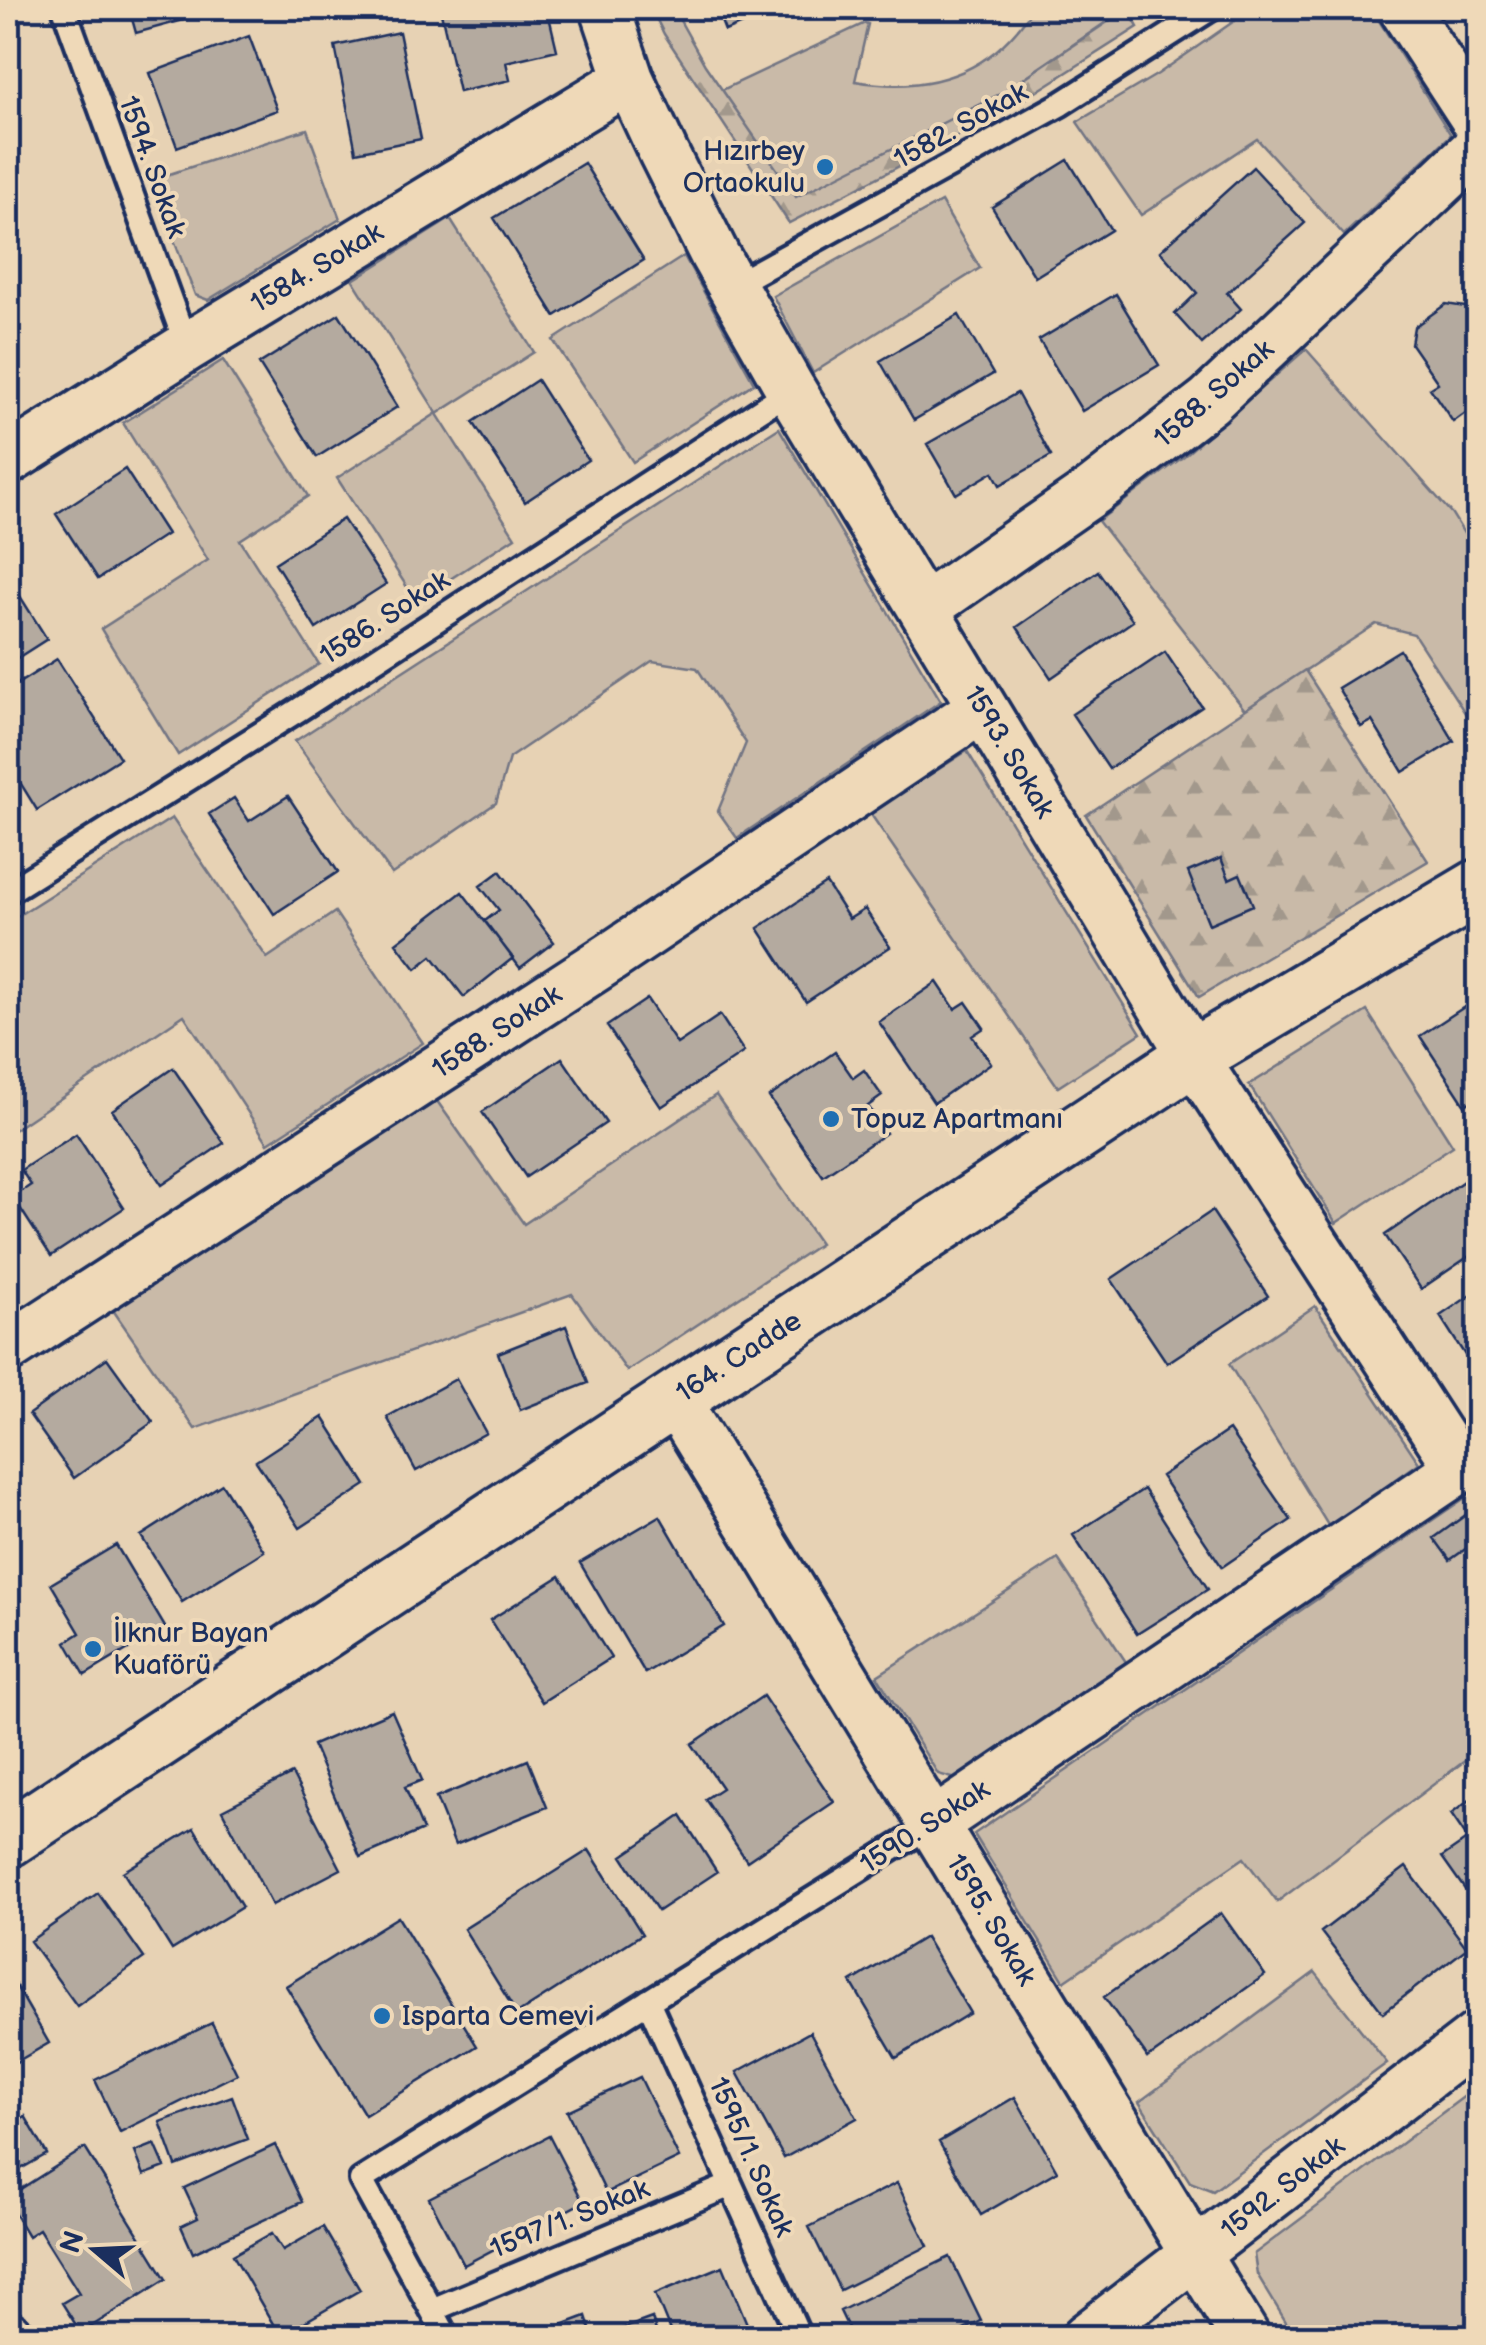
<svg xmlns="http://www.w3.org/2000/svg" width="1486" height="2345" viewBox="0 0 1486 2345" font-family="'Balsamiq Sans',sans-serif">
<defs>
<pattern id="forest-firs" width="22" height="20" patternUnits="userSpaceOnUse" patternTransform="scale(2.5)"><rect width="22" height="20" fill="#c9baa8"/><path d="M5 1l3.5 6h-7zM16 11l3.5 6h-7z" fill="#a2988c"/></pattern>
</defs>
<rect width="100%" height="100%" fill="#e7d2b4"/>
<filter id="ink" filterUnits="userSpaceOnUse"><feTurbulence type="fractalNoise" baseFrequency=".01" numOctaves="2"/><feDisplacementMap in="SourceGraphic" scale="20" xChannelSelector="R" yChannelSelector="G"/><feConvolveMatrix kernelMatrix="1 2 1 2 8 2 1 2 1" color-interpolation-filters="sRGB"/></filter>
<g filter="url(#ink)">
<path fill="#c9baa8" stroke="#727483" stroke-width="2.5" d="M 1033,8 L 1108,8 L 1112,18 L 1002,93 L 799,197 L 792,194 L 722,90 L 865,23 L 868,24 L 855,81 C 930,94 992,73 1033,8 Z
M 1253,8 L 1371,8 L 1451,135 L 1344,235 L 1257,139 L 1141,215 L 1077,122 L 1158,74 Z
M 307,129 L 340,219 L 208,300 L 195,295 L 151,180 Z
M 941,202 L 980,268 L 813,373 L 773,296 Z
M 450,219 L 534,352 L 437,414 L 515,537 L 416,601 L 337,478 L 437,413 L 353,280 Z
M 684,256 L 754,383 L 633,462 L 553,340 Z
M 1306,349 L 1452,514 L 1478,556 L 1478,733 L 1414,634 L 1376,624 L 1245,710 L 1098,521 L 1184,456 Z
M 223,360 L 308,496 L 240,540 L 319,664 L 178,755 L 101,629 L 208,560 L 123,423 Z
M 779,428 L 941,701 L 737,838 L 718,811 L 746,743 L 697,668 L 652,661 L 509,758 L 496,803 L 392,874 L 295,741 Z
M 967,751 L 1141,1033 L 1058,1087 L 870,813 Z
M 172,818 L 267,958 L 335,912 L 423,1043 L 268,1143 L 184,1015 L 8,1134 L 8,922 Z
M 1367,1011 L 1453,1146 L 1336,1223 L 1249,1085 Z
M 716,1095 L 820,1244 L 627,1371 L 572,1294 L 195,1429 L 113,1310 L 437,1101 L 524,1224 Z
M 1315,1306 L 1419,1463 L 1329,1527 L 1229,1364 Z
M 1478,1489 L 1478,1751 L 1277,1902 L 1244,1858 L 1064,1981 L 974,1834 Z
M 1058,1559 L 1126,1662 L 956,1779 L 938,1774 L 877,1676 Z
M 1315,1972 L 1387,2063 L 1213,2191 L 1190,2182 L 1139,2102 Z
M 1478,2086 L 1478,2337 L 1295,2337 L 1257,2274 L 1254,2254 Z"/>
<path fill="url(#forest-firs)" stroke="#727483" stroke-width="2.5" d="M 651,8 L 673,8 L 705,65 L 796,197 L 1002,93 L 1112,19 L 1108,8 L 1127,8 L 1138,27 L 1006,111 L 789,223 L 664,34 Z
M 1305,670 L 1428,861 L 1199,997 L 1086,815 Z"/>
<path fill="#b4aa9f" stroke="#1b2f5e" stroke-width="2.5" d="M 129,8 L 228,8 L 136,33 Z
M 440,8 L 547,8 L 557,50 L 506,62 L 510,80 L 459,92 Z
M 716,8 L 780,8 L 725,31 Z
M 399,32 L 421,139 L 356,152 L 335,46 Z
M 249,36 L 277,110 L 177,147 L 150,73 Z
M 1068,160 L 1111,230 L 1035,277 L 992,207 Z
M 584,163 L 644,260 L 555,316 L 494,218 Z
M 1253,167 L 1305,223 L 1227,293 L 1241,309 L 1202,344 L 1175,314 L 1197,293 L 1160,251 Z
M 1116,294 L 1159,365 L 1082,411 L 1039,340 Z
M 1478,298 L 1478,420 L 1471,409 L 1453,422 L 1430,388 L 1438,383 L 1411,344 L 1414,327 L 1446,304 L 1465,307 Z
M 339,314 L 397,407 L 317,457 L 259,364 Z
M 959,315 L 993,374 L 914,420 L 880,361 Z
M 537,380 L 588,460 L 525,502 L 473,422 Z
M 1017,393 L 1051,456 L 1000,485 L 993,472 L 956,494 L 927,444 Z
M 125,469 L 167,534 L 98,579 L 56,514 Z
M 343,519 L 386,584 L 316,629 L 275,563 Z
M 1098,571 L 1133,621 L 1051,678 L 1017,627 Z
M 8,577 L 47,639 L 8,664 Z
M 1400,650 L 1454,741 L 1403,772 L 1372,721 L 1361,727 L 1338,688 Z
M 1165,652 L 1202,707 L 1109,769 L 1072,714 Z
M 57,659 L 120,758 L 37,810 L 8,763 L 8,690 Z
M 288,796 L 338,872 L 274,914 L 209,814 L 234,798 L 249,821 Z
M 1221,858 L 1229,879 L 1240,874 L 1253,905 L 1209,924 L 1188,872 Z
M 500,871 L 554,942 L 520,968 L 485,921 L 499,910 L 480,886 Z
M 826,883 L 849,919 L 865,909 L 890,947 L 806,1002 L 758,928 Z
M 462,892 L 513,958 L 464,997 L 432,956 L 416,969 L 396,943 Z
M 937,982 L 955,1009 L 966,1002 L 984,1028 L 972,1036 L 991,1063 L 934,1103 L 879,1022 Z
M 1478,998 L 1478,1097 L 1465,1105 L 1420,1036 Z
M 647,999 L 677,1044 L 720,1015 L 744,1052 L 661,1107 L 607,1026 Z
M 835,1052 L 853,1078 L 864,1070 L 882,1096 L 868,1106 L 886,1133 L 823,1176 L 769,1097 Z
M 562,1058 L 606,1123 L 526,1177 L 482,1112 Z
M 173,1068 L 224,1143 L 162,1185 L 112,1110 Z
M 76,1134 L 124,1208 L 51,1256 L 13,1197 L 31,1185 L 21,1170 Z
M 1478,1171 L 1478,1250 L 1421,1289 L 1385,1235 Z
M 1212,1211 L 1268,1296 L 1167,1363 L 1111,1279 Z
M 1478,1290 L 1478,1373 L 1477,1374 L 1440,1316 Z
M 566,1326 L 588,1383 L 520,1410 L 498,1353 Z
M 107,1358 L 153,1422 L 74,1478 L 29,1414 Z
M 456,1379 L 486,1433 L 416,1471 L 387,1417 Z
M 323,1417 L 366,1485 L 300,1528 L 256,1461 Z
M 1229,1430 L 1291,1520 L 1222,1567 L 1161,1476 Z
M 222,1484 L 264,1551 L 182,1602 L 141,1536 Z
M 1144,1489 L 1208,1589 L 1137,1634 L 1073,1535 Z
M 1478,1506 L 1478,1540 L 1450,1560 L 1434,1538 Z
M 660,1516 L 724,1626 L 645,1673 L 580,1563 Z
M 116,1545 L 165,1627 L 85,1675 L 66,1642 L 80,1633 L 51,1584 Z
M 560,1576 L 611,1658 L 542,1702 L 490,1620 Z
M 763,1696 L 834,1802 L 747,1861 L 705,1799 L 722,1788 L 692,1744 Z
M 392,1711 L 422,1780 L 405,1787 L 423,1830 L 360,1857 L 313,1745 Z
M 528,1760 L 547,1807 L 455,1845 L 436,1798 Z
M 292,1774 L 341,1869 L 272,1905 L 222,1810 Z
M 1478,1794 L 1478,1908 L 1442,1857 L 1468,1839 L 1451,1814 Z
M 681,1816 L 717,1872 L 658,1911 L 622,1856 Z
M 194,1828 L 242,1907 L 172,1950 L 123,1872 Z
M 589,1850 L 642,1934 L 517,2014 L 464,1929 Z
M 1406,1867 L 1467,1948 L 1383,2013 L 1321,1932 Z
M 98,1893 L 144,1958 L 77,2006 L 30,1941 Z
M 1221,1913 L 1265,1975 L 1148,2058 L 1104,1997 Z
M 398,1917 L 477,2046 L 365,2115 L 286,1986 Z
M 925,1937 L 970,2013 L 896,2058 L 851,1982 Z
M 8,1972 L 49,2043 L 11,2065 L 8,2060 Z
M 212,2023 L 237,2074 L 120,2132 L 95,2080 Z
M 810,2032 L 857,2118 L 784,2158 L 737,2072 Z
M 640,2077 L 679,2158 L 606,2193 L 567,2111 Z
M 232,2096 L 248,2139 L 176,2166 L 160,2122 Z
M 1015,2097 L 1057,2171 L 981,2215 L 939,2142 Z
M 25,2116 L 47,2154 L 8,2176 L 8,2127 Z
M 549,2136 L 583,2202 L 464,2265 L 429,2198 Z
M 155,2144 L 165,2167 L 144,2175 L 135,2152 Z
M 275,2145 L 302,2202 L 193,2253 L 181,2226 L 198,2218 L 184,2188 Z
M 85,2148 L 166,2279 L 81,2333 L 62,2303 L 79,2293 L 39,2229 L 28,2236 L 8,2203 L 8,2197 Z
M 897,2183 L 928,2246 L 840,2290 L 809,2227 Z
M 323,2227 L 360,2290 L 280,2336 L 233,2255 L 272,2233 L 283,2250 Z
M 950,2257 L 981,2321 L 948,2338 L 853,2338 L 840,2311 Z
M 723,2266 L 750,2331 L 734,2338 L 673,2338 L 655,2294 Z
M 586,2316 L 593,2338 L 527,2338 Z
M 652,2318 L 658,2338 L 622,2338 L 619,2330 Z"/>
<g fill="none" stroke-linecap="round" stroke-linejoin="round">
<g stroke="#1b2f5e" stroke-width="30">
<path id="lane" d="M 64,8 L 187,347
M 732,286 L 1061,104 L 1212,8
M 8,892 L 300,709 L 791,390
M 648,2001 L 800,2338
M 432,2310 L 731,2185
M 447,2338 L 361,2180 L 933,1824"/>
</g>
<g stroke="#1b2f5e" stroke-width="55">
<path id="street" d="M 605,8 L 629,79 L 664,154 L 715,256 L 791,390 L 1193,1057 L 1460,1469
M 1403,8 L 1478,123
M 8,460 L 187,347 L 629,79
M 923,609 L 1093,491 L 1209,401 L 1478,147
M 8,1348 L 611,957 L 982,708
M 675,1400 L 1246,2338
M 933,1824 L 1478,1456
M 8,2336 L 9,2338
M 1086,2338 L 1478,2036"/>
</g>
<g stroke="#1b2f5e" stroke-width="62">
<path id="secondary" d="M 8,1839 L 1193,1057 L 1478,888"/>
</g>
<use href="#lane" stroke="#efd9b8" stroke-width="22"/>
<use href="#street" stroke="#efd9b8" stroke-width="48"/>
<use href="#secondary" stroke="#efd9b8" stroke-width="55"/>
</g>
</g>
<g fill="#1f6fb2" stroke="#efd9b8" stroke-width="4">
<circle cx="825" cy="167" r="10"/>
<circle cx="831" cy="1119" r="10"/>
<circle cx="93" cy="1649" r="10"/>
<circle cx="382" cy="2016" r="10"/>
</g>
<g text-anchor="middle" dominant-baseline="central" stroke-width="8" stroke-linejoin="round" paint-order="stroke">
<g font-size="28" fill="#1b2f5e" stroke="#efd9b8">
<text transform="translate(961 126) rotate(-29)">1582. Sokak</text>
<text transform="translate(152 167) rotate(70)">1594. Sokak</text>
<text transform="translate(317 268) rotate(-31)">1584. Sokak</text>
<text transform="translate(1214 394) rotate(-41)">1588. Sokak</text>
<text transform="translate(385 618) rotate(-33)">1586. Sokak</text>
<text transform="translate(1009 752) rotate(59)">1593. Sokak</text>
<text transform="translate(497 1032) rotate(-33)">1588. Sokak</text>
<text transform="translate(739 1357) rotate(-33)">164. Cadde</text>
<text transform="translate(925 1827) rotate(-33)">1590. Sokak</text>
<text transform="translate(991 1920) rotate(59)">1595. Sokak</text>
<text transform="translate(751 2157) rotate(66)">1595/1. Sokak</text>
<text transform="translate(1283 2188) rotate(-38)">1592. Sokak</text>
<text transform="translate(570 2219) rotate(-22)">1597/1. Sokak</text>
</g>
<g font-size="28" fill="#1b2f5e" stroke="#efd9b8" text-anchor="start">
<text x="805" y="151" text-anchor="end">Hızırbey<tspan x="805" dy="32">Ortaokulu</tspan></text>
<text x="851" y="1119">Topuz Apartmanı</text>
<text x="113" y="1633">İlknur Bayan<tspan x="113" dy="32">Kuaförü</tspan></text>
<text x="402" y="2016">Isparta Cemevi</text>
</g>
</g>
<rect width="1486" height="2345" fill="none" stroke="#efd9b8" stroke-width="40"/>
<rect x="20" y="20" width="1446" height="2305" fill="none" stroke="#1b2f5e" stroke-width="4" filter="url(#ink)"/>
<g transform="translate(95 2250) rotate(289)" stroke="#efd9b8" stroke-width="8" paint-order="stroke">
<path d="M0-8L18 38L0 25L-18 38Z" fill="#1b2f5e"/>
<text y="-15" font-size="28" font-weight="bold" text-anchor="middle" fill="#1b2f5e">N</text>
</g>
</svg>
